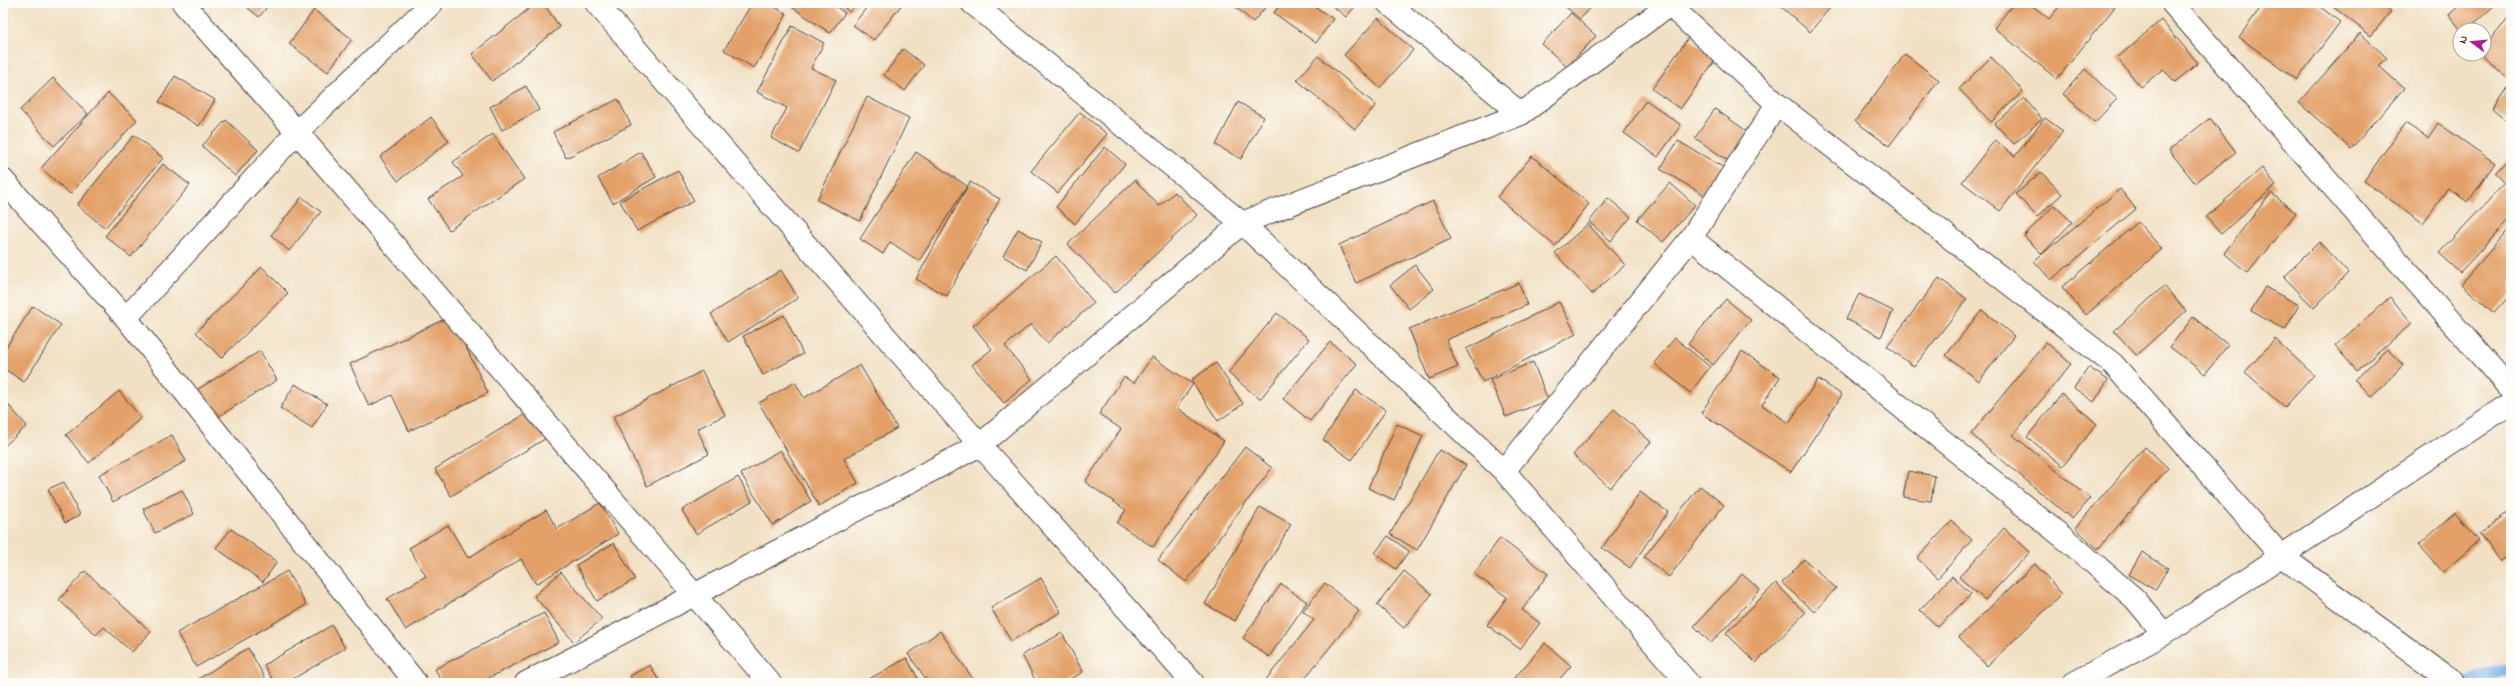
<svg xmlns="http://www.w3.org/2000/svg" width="2514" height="686" viewBox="0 0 2514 686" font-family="'Indie Flower',sans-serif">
<rect width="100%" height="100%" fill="#fdfcf7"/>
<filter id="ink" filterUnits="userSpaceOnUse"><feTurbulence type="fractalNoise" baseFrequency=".025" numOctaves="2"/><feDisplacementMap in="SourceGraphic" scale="8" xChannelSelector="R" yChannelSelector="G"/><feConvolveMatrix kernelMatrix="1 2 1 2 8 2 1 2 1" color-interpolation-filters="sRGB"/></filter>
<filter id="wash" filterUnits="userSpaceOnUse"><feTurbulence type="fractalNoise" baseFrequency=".012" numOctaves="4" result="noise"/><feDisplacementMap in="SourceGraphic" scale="16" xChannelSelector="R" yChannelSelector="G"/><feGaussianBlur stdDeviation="0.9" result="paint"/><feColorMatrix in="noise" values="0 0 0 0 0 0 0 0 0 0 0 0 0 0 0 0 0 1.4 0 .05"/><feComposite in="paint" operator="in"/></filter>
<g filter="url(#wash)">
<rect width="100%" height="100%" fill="#f1e0c3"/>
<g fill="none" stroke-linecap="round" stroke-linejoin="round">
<path stroke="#78b6eb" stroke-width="12" d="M 2461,683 L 2511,668"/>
</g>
<g id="blocks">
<path fill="#e3a169" d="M 242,3 L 270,3 L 259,17 Z
M 536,3 L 543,3 L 560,27 L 492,81 L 472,54 Z
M 752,3 L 769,3 L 787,14 L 754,68 L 724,50 Z
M 786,3 L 831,3 L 845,13 L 830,33 Z
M 840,3 L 858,3 L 849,12 Z
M 870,3 L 903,3 L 874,40 L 853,25 Z
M 1231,3 L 1269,3 L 1253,22 Z
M 1281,3 L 1310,3 L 1333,19 L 1316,43 L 1274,13 Z
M 1329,3 L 1358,3 L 1346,17 Z
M 1561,3 L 1594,3 L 1580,19 Z
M 1777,3 L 1834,3 L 1810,32 Z
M 2014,3 L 2029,3 L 2049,19 L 2062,3 L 2118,3 L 2057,79 L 1994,28 Z
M 2264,3 L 2315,3 L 2340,22 L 2297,80 L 2239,37 Z
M 2328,3 L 2381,3 L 2391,11 L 2371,36 Z
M 2462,3 L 2497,3 L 2467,30 L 2461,30 L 2449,15 Z
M 314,10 L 352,39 L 328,72 L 289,44 Z
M 1571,13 L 1596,36 L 1567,67 L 1542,44 Z
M 1378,18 L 1413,50 L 1380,88 L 1344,55 Z
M 2508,19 L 2511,22 L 2510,80 L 2480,54 L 2484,54 L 2484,47 Z
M 2161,20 L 2198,63 L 2175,82 L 2163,69 L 2141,87 L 2117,58 Z
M 792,26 L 824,43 L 811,68 L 836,80 L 799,153 L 771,138 L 787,108 L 757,92 Z
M 2360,33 L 2387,58 L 2379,66 L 2404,88 L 2351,149 L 2299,103 Z
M 1688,38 L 1717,58 L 1680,109 L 1652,89 Z
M 903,49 L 924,65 L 905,91 L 884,75 Z
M 1905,54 L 1939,80 L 1889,146 L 1855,121 Z
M 1318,56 L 1376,105 L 1355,129 L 1297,80 Z
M 1991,57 L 2023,91 L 1991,122 L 1959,89 Z
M 2085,69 L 2117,99 L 2095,122 L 2063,94 Z
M 175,76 L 215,100 L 199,126 L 159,102 Z
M 53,78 L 88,114 L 54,146 L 20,110 Z
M 2511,84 L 2511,124 L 2492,108 Z
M 526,86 L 539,110 L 502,130 L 490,107 Z
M 108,93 L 137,120 L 70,194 L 41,168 Z
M 867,97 L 909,118 L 860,221 L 817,200 Z
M 2024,98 L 2042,119 L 2014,144 L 1995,124 Z
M 618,99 L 631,125 L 566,158 L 553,132 Z
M 1646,100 L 1681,125 L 1658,157 L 1624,133 Z
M 1238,102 L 1264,117 L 1241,159 L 1216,145 Z
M 1715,109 L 1751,134 L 1731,163 L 1695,138 Z
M 1080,112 L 1107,134 L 1058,193 L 1031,171 Z
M 431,117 L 449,141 L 398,181 L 380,157 Z
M 2045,118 L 2063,131 L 2000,211 L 1962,182 L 1995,140 L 2015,156 Z
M 2210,118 L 2236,152 L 2195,183 L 2169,150 Z
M 226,120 L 258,150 L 235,176 L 202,146 Z
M 2405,123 L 2428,138 L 2438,123 L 2495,163 L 2468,202 L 2448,189 L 2423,223 L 2364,181 Z
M 493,134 L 524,179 L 449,230 L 428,199 L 463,176 L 453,162 Z
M 134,135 L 163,158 L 105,228 L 77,205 Z
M 1678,141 L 1728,170 L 1711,199 L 1660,169 Z
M 1105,147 L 1125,164 L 1075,224 L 1056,207 Z
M 641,152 L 656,177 L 613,203 L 598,178 Z
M 916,152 L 967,186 L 919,261 L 890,242 L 883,254 L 860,239 Z
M 1532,156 L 1589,204 L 1555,246 L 1497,197 Z
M 2511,156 L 2511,218 L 2460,272 L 2439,253 L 2505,183 L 2495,173 Z
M 163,164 L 190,185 L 131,257 L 105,236 Z
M 2262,168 L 2276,185 L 2221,234 L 2206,217 Z
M 678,170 L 694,201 L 637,231 L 620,201 Z
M 2041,172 L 2062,194 L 2037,217 L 2016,194 Z
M 1135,180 L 1159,206 L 1175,192 L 1197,215 L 1115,293 L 1068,244 Z
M 970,182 L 1000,199 L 947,296 L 916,279 Z
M 1670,183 L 1695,205 L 1663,242 L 1637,220 Z
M 2120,189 L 2136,209 L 2051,280 L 2034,261 Z
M 2271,193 L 2296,213 L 2248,273 L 2224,253 Z
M 302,197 L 321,212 L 289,251 L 271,235 Z
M 1608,198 L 1631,217 L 1611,241 L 1589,222 Z
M 1433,201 L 1451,239 L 1356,283 L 1339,245 Z
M 2054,205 L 2072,222 L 2042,254 L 2024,236 Z
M 2138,222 L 2162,249 L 2086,315 L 2062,287 Z
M 1588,224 L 1625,265 L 1592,294 L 1555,253 Z
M 2511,227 L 2511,294 L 2494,313 L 2461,284 Z
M 1018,229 L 1042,242 L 1027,270 L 1003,256 Z
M 2319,242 L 2348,273 L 2314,308 L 2284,277 Z
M 1056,256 L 1094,303 L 1047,343 L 1031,324 L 1005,346 L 1032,379 L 1004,403 L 972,365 L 992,349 L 973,326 Z
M 1415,265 L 1434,289 L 1409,309 L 1390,285 Z
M 262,267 L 288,293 L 221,358 L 196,332 Z
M 781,270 L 798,298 L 728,342 L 711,314 Z
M 1939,278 L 1967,299 L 1914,367 L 1887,346 Z
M 1519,283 L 1527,305 L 1446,340 L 1458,367 L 1429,379 L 1409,329 Z
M 2164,286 L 2186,311 L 2136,355 L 2114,331 Z
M 2265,287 L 2299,305 L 2285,330 L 2251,311 Z
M 1859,294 L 1893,311 L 1881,337 L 1846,319 Z
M 2390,297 L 2412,323 L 2357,371 L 2335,346 Z
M 1726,299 L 1751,320 L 1713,365 L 1688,344 Z
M 1559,302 L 1576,334 L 1483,382 L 1466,349 Z
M 33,306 L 61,325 L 24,382 L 3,368 L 3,352 Z
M 1982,310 L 2014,336 L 1979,381 L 1946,355 Z
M 1277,313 L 1309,339 L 1260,399 L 1228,373 Z
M 784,315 L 803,354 L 763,375 L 743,336 Z
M 451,316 L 488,393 L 409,431 L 392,395 L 369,406 L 350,364 Z
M 2193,317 L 2228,345 L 2205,374 L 2170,347 Z
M 1675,338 L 1710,367 L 1690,393 L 1654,363 Z
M 2275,339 L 2314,375 L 2285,407 L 2245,372 Z
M 1330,342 L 1357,364 L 1310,421 L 1283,399 Z
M 2046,342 L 2071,364 L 2013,435 L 2090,498 L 2072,519 L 1971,434 Z
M 2387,349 L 2403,365 L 2372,397 L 2355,380 Z
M 260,351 L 277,380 L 213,420 L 195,391 Z
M 1742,351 L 1780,377 L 1762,405 L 1789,423 L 1818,379 L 1842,395 L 1791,472 L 1701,413 Z
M 1152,357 L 1193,384 L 1177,408 L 1224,441 L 1153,547 L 1117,523 L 1126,510 L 1085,482 L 1121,429 L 1099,414 L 1124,377 L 1134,383 Z
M 1533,362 L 1548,400 L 1506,417 L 1490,380 Z
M 1216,363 L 1243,404 L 1218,421 L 1191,380 Z
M 860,365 L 897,428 L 844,459 L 858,483 L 819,506 L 759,403 L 795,382 L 804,398 Z
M 2088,367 L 2108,380 L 2094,402 L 2074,388 Z
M 702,371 L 725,415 L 697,429 L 709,454 L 647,486 L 613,417 Z
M 295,384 L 327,404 L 312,428 L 280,408 Z
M 1356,390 L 1386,410 L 1352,460 L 1323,440 Z
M 119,391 L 141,418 L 89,463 L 66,435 Z
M 2062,394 L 2097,424 L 2063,466 L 2027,437 Z
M 3,399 L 27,426 L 3,447 Z
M 1614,409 L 1651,442 L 1610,488 L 1573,455 Z
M 532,410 L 548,437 L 451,496 L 435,469 Z
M 1397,424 L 1423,436 L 1394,500 L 1368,488 Z
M 172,435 L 186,461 L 113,502 L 99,475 Z
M 1245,447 L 1272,468 L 1186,582 L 1158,560 Z
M 2145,447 L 2168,468 L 2098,549 L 2075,528 Z
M 780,450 L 811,501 L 773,525 L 741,474 Z
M 1439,450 L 1466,465 L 1417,550 L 1390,534 Z
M 1908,471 L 1935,476 L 1931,501 L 1903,497 Z
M 738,477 L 752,501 L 696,534 L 682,510 Z
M 64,482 L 80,515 L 65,523 L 48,489 Z
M 1700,486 L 1724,505 L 1669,577 L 1644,557 Z
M 182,490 L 194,514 L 155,533 L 143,509 Z
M 1640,492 L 1668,512 L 1630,568 L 1602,548 Z
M 600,503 L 618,534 L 536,584 L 521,559 L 406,630 L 387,599 L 426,576 L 409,548 L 448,525 L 468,558 L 546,510 L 557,529 Z
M 1260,507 L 1291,524 L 1235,621 L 1205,604 Z
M 2511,510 L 2511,553 L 2500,562 L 2479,534 Z
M 2455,513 L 2479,541 L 2443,572 L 2419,545 Z
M 1952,521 L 1972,540 L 1938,578 L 1917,558 Z
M 2004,528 L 2030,552 L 1985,600 L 1959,577 Z
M 231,529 L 277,562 L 263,582 L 216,548 Z
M 1388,536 L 1409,551 L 1396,569 L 1375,553 Z
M 1500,538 L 1548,574 L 1522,610 L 1540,623 L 1520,649 L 1487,625 L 1507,597 L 1474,574 Z
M 614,543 L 635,579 L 597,601 L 576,565 Z
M 2142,552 L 2168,568 L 2155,590 L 2129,575 Z
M 1804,559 L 1836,588 L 1814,612 L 1782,583 Z
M 2035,564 L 2062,594 L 1987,666 L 1959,637 Z
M 85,571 L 151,632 L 132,652 L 104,627 L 96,635 L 59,600 Z
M 287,571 L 306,605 L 196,667 L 177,633 Z
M 1404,571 L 1432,594 L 1404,628 L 1377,605 Z
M 561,572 L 602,619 L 574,642 L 534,596 Z
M 1742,574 L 1760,590 L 1711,643 L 1694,626 Z
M 1952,576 L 1971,594 L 1938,627 L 1920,610 Z
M 1041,578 L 1061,612 L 1011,641 L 991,608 Z
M 1325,583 L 1359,611 L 1301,683 L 1265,683 L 1264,682 L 1314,620 L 1303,611 Z
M 1776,583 L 1805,613 L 1756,663 L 1726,633 Z
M 1281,584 L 1307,602 L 1269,657 L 1243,638 Z
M 544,613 L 559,642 L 479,683 L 443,683 L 435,669 Z
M 332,625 L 345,648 L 286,683 L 275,683 L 264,665 Z
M 940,631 L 973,679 L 968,683 L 929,683 L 908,654 Z
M 1062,633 L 1083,672 L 1063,683 L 1037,683 L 1022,655 Z
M 1545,643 L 1571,666 L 1556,683 L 1510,683 Z
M 248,648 L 268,683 L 196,683 L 195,681 Z
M 907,658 L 920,683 L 868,683 L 867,680 Z
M 650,665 L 660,683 L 634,683 L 630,676 Z
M 753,678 L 755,683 L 739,683 Z
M 1145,679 L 1147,683 L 1134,683 Z"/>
</g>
</g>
<g filter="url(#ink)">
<use href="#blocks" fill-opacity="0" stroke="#494642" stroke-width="1"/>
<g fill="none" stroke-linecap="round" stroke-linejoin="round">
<g stroke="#494642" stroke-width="24">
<path id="minor" d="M 183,3 L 297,132 L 770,683
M 596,3 L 980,445 L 1193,683
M 972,3 L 1242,223 L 1504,471 L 1688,683
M 1388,3 L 1521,114
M 1667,3 L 1777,104 L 2113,364 L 2280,555 L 2454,683
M 2172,3 L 2511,390
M 3,180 L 126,318 L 416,683
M 1691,238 L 2069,542 L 2135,599 L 2164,634 L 2074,683
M 126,318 L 297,132 L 432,3
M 1504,471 L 1691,238 L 1777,104
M 2164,634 L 2511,403
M 526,683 L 980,445 L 1242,223 L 1521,114 L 1672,3"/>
</g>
<use href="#minor" stroke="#fff" stroke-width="22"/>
</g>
</g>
<rect width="2514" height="686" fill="none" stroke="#fdfcf7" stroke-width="16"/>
<g transform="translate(2472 42) rotate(286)"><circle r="19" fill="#fdfcf7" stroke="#a9a8a5"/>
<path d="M0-3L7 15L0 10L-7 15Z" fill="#b5179e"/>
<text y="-6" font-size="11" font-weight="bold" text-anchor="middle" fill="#2b2b2b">N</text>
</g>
</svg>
